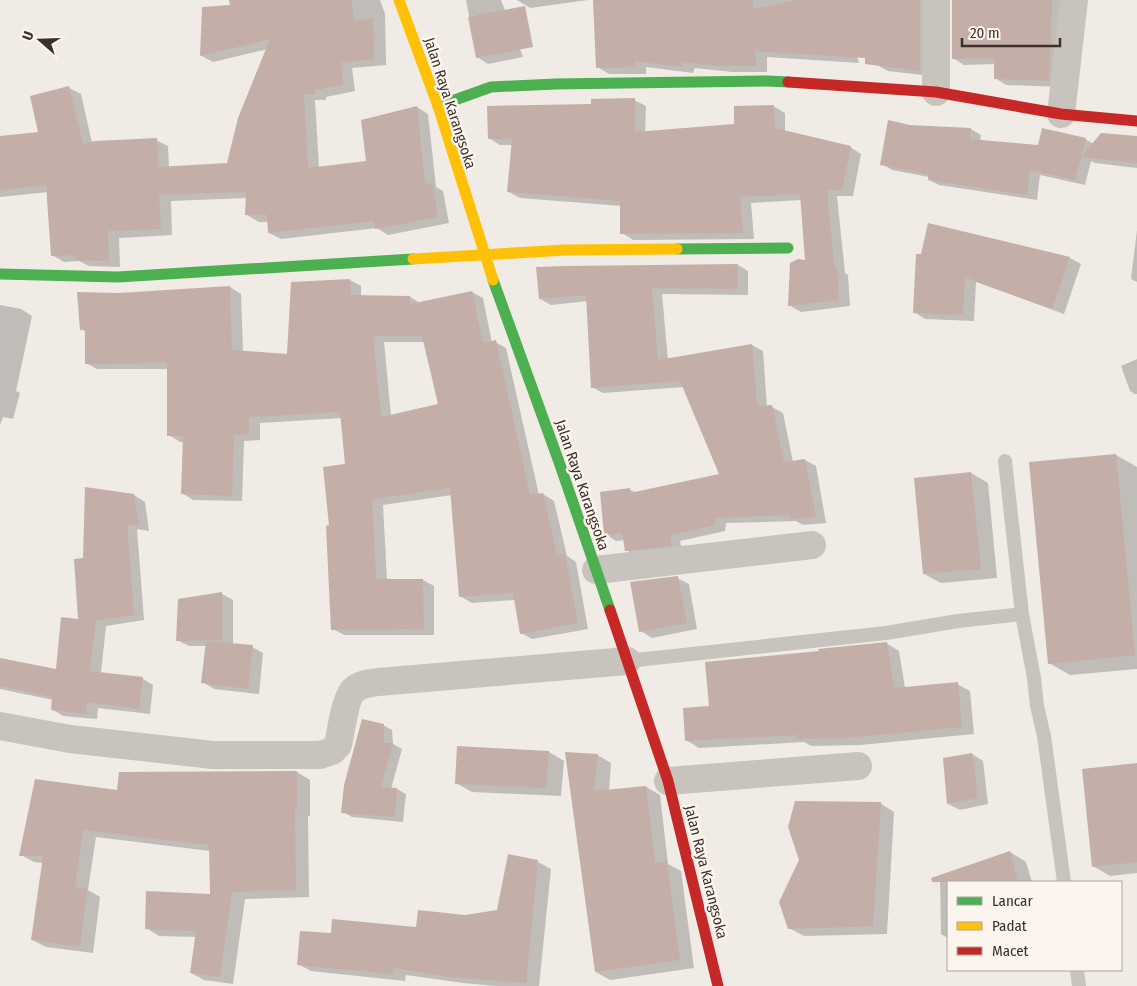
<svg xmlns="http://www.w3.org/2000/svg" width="1137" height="986" viewBox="0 0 1137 986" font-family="'Fira Sans Condensed',sans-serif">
<rect width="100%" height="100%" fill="#f0ebe5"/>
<path fill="#0003" fill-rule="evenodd" d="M 230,0 L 380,0 L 385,14 L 386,65 L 352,68 L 355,91 L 326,97 L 326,100 L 315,100 L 319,168 L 368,162 L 417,107 L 428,114 L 436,187 L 443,191 L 449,223 L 388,235 L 377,228 L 281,239 L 269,233 L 269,222 L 259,222 L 247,215 L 247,198 L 171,201 L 172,235 L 119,238 L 120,267 L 89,266 L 79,261 L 64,262 L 52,255 L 48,192 L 0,197 L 0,137 L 40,133 L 69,88 L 81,94 L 92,143 L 156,140 L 168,146 L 169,167 L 228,164 L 268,49 L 213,62 L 202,56 L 231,6 Z
M 466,0 L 501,0 L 523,57 L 488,64 L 477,57 Z
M 517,0 L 588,0 L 530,8 Z
M 594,0 L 843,0 L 859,63 L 767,57 L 767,72 L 732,72 L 695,68 L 693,73 L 646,67 L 646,74 L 609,74 L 597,67 Z
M 872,0 L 933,0 L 931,76 L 888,71 L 877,65 Z
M 953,0 L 1063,0 L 1060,87 L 1006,85 L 995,78 L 995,64 L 964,65 L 953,58 Z
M 634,100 L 646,106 L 645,133 L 736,125 L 773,106 L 785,113 L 785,132 L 850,147 L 861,154 L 853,196 L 837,196 L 845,273 L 848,275 L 850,306 L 801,312 L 789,305 L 806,262 L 802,200 L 751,203 L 754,239 L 633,240 L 622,233 L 622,206 L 520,198 L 509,192 L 513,145 L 500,145 L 489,138 L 593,105 Z
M 910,126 L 971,129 L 981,135 L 980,141 L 1039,146 L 1085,139 L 1094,144 L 1137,137 L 1137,168 L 1095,163 L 1091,161 L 1085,185 L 1040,175 L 1037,200 L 939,185 L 929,180 L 929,177 L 892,170 L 882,164 Z
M 1137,230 L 1137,282 L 1131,279 Z
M 917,255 L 1070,258 L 1081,264 L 1064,314 L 976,282 L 974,321 L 925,319 L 914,312 Z
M 738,265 L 748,271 L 748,295 L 662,294 L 668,360 L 752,345 L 763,351 L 767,407 L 772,407 L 783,413 L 793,462 L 805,460 L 816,466 L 826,523 L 803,525 L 796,521 L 726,523 L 725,531 L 680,541 L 682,551 L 637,556 L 626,550 L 624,540 L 616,541 L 605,534 L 629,489 L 636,493 L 721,475 L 684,387 L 603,393 L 592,387 L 588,301 L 551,305 L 540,299 Z
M 350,280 L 361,286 L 361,297 L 410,297 L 420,303 L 472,292 L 483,298 L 492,343 L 495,342 L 506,348 L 539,495 L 543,494 L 554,501 L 567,556 L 576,562 L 588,629 L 532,639 L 521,633 L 515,600 L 472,603 L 460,596 L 452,495 L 383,505 L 387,580 L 423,580 L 434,586 L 434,635 L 344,635 L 333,629 L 331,526 L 346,465 L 342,418 L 260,423 L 260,440 L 244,441 L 242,501 L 193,500 L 182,493 L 184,442 L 180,442 L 169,435 L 168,369 L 97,369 L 86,363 L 86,332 L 81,329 L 119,294 L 230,287 L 241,294 L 243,352 L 288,356 ZM 384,342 L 424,342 L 439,405 L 391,416 Z
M 0,305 L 21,309 L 32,316 L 16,391 L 20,393 L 13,419 L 3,417 L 0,425 Z
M 1137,359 L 1137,394 L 1135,394 L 1130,391 L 1121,366 Z
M 1116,455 L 1137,467 L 1137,669 L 1070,675 L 1049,663 L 1031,463 Z
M 971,473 L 988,483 L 997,578 L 941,583 L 924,574 Z
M 134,495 L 145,502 L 149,531 L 137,529 L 144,620 L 106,626 L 101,673 L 143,679 L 153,685 L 150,714 L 98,708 L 97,719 L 63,716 L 52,709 L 53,700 L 0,689 L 0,659 L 57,670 L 80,620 L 84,559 Z
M 677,578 L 689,584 L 697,629 L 652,638 L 641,631 Z
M 222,594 L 233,600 L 233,645 L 252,647 L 263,653 L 259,694 L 214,689 L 203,682 L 207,646 L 189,646 L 177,640 Z
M 886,643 L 899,651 L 905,688 L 957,684 L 970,691 L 974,734 L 860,745 L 811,746 L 804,742 L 699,748 L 686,740 L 710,707 Z
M 383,725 L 392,730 L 393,744 L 402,749 L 391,789 L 397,789 L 406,794 L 403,822 L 352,817 L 343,812 Z
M 458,748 L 549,752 L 564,761 L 561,796 L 472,792 L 456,783 Z
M 567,753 L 597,755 L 611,763 L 609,791 L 646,787 L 660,795 L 668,864 L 681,871 L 694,968 L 610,980 L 596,972 Z
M 972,754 L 983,761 L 988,804 L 960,810 L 948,804 Z
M 1137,764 L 1137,873 L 1110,876 L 1093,866 Z
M 297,772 L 310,780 L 310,816 L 308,816 L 309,897 L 245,899 L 233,984 L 204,980 L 191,973 L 196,937 L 159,936 L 146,928 L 211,895 L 210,851 L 96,837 L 88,890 L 100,897 L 93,953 L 46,947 L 32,940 L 43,863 L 34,862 L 21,855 L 118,791 Z
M 880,803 L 894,812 L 887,934 L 804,936 L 789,928 Z
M 1010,852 L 1026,862 L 1032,882 L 948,882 L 948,938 L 941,934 L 940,876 Z
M 509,856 L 538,862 L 551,869 L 539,986 L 496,986 L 463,983 L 406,975 L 405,981 L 311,971 L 298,964 L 417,929 L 465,916 L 498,911 Z"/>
<path fill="#c3afa7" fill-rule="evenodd" d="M 229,0 L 351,0 L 354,21 L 373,18 L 374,59 L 341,62 L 343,85 L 315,90 L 315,94 L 304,94 L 308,168 L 366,161 L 361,120 L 417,106 L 425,184 L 432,183 L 438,217 L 375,229 L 374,221 L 268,233 L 267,215 L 245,215 L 246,192 L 159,195 L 161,229 L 108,231 L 109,261 L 75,260 L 75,255 L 51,256 L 46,185 L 0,190 L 0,136 L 38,132 L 30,96 L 69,86 L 83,144 L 95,141 L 157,138 L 158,167 L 227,163 L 238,118 L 270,39 L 200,56 L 202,7 L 230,5 Z
M 593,0 L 753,0 L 753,9 L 797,0 L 920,0 L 920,71 L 865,64 L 865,58 L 755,51 L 756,66 L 719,66 L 682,62 L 681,67 L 635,61 L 635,67 L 596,68 Z
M 952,0 L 1052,0 L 1049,81 L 994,79 L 994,58 L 952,59 Z
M 525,6 L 533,47 L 476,58 L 468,17 Z
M 635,98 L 635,132 L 734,124 L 734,106 L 774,105 L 775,128 L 851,146 L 842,190 L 827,190 L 834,266 L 837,267 L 839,300 L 788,306 L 790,263 L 798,259 L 805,260 L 800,194 L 740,197 L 743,233 L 620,234 L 620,201 L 507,192 L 512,139 L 488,139 L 487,106 L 591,104 L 591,99 Z
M 888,120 L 910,125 L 971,128 L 970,139 L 1038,145 L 1042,128 L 1086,138 L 1075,180 L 1030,170 L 1027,195 L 928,180 L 928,174 L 880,165 Z
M 1101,133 L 1137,136 L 1137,163 L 1081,157 Z
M 928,223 L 1070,257 L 1052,309 L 965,277 L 963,315 L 913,313 L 916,254 L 921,254 Z
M 738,264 L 738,289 L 652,288 L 658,360 L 752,344 L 757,406 L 772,405 L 784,462 L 805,459 L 816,517 L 791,519 L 790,515 L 715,518 L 715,525 L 670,535 L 672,546 L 625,551 L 622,533 L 604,535 L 600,492 L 630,488 L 630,493 L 719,474 L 680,381 L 591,388 L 586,295 L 539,299 L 536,267 L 566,266 Z
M 350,279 L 351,295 L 410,296 L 410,304 L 472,291 L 483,343 L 496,340 L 530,495 L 543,493 L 557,555 L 565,554 L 578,623 L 520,634 L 513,593 L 459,597 L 450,488 L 372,499 L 376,579 L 423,579 L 424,629 L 331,630 L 326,526 L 329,525 L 323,467 L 345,464 L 340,412 L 249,417 L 249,435 L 234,435 L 232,496 L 181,494 L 183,436 L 167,436 L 167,363 L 85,364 L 85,330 L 80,330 L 77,292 L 119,293 L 230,286 L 232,350 L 287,354 L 291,282 ZM 373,336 L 422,336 L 438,404 L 381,417 Z
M 1116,454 L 1135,655 L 1048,664 L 1029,462 Z
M 971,472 L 981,569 L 923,574 L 914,478 Z
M 85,487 L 134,494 L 139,526 L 127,524 L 134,615 L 96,621 L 90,671 L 143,677 L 139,709 L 87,702 L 86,714 L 51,710 L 52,697 L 0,686 L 0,658 L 56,669 L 61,617 L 78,619 L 74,559 L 83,558 Z
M 678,576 L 687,623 L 639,632 L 630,582 Z
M 222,592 L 222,640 L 176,641 L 178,599 Z
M 206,641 L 253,645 L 248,689 L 201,683 Z
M 887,642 L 894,688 L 958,682 L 962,727 L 846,738 L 797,739 L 797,735 L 685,741 L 683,708 L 709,706 L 705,662 L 819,651 L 818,649 Z
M 362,719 L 384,724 L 384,743 L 393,743 L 381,787 L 397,788 L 395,817 L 341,813 L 344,785 Z
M 457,746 L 549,751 L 546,788 L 455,784 Z
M 565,752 L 598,754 L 594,791 L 646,786 L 655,863 L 667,862 L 680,960 L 595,972 Z
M 972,753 L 978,798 L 947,804 L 943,758 Z
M 1137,763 L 1137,862 L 1092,867 L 1082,769 Z
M 297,771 L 297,809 L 295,809 L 296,890 L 232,892 L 220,977 L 190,973 L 196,931 L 145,929 L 146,891 L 210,894 L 209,845 L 83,830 L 75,887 L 87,888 L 80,947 L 31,940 L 43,856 L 19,856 L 35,779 L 117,790 L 119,772 Z
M 795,801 L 881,802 L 873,926 L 788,929 L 779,902 L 799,860 L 788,827 Z
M 1010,851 L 1018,882 L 932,882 L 931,878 Z
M 508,854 L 538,860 L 526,983 L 450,977 L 393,968 L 393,974 L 297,965 L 300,931 L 331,933 L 332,919 L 416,927 L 418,910 L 465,915 L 497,910 Z"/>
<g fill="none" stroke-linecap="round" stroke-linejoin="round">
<path stroke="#c9c3be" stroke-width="14" d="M 1005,461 L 1022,614
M 627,661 L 886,633 L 958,621 L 1022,614 L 1034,678 L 1037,706 L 1044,736 L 1064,882
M 1077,970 L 1079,986"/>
<path stroke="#c9c3be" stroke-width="28" d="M 936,92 L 936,0
M 1061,114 L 1074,0
M 596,570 L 812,545
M 0,726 L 70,739 L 213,755 L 320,755 L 332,751 L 338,745 C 341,732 345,696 355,689 C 361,684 370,683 378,682 L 627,661
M 668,781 L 858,766"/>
<path stroke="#4caf50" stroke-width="11" d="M 438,106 L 491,87 L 555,84 L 767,81 L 788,82
M 677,249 L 788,248
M 0,274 L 118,277 L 413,259
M 493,280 L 559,462 L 610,610"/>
<path stroke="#ffc107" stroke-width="11" d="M 399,0 L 438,106 L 493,280
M 413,259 L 565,250 L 677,249"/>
<path stroke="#c62828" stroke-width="11" d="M 788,82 L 936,92 L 1061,114 L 1137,121
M 610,610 L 668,781 L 718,986"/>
</g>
<g text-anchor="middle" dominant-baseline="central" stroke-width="5" stroke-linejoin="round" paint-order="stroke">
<g font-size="15" fill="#3b302b" stroke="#fbf5ee">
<text transform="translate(450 103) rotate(72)">Jalan Raya Karangsoka</text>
<text transform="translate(582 485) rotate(71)">Jalan Raya Karangsoka</text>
<text transform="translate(706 872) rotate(76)">Jalan Raya Karangsoka</text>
</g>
</g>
<rect x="947" y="881" width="175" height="90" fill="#fbf5ee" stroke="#aea6a0"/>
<rect x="957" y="897" width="25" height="8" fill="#4caf50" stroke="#aea6a0"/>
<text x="992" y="906" font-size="15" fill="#3b302b">Lancar</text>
<rect x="957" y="922" width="25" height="8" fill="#ffc107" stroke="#aea6a0"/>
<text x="992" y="931" font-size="15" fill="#3b302b">Padat</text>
<rect x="957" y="947" width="25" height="8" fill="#c62828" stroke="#aea6a0"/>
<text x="992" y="956" font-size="15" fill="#3b302b">Macet</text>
<g transform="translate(40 40) rotate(290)" stroke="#fbf5ee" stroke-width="4" paint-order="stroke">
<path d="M0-4L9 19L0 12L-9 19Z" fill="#3b302b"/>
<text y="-8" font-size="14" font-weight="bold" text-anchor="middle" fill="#3b302b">U</text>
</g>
<path d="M962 38v8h98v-8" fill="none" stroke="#3b302b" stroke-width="2.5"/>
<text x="970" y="38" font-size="15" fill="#3b302b" stroke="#fbf5ee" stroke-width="4" paint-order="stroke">20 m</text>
</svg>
